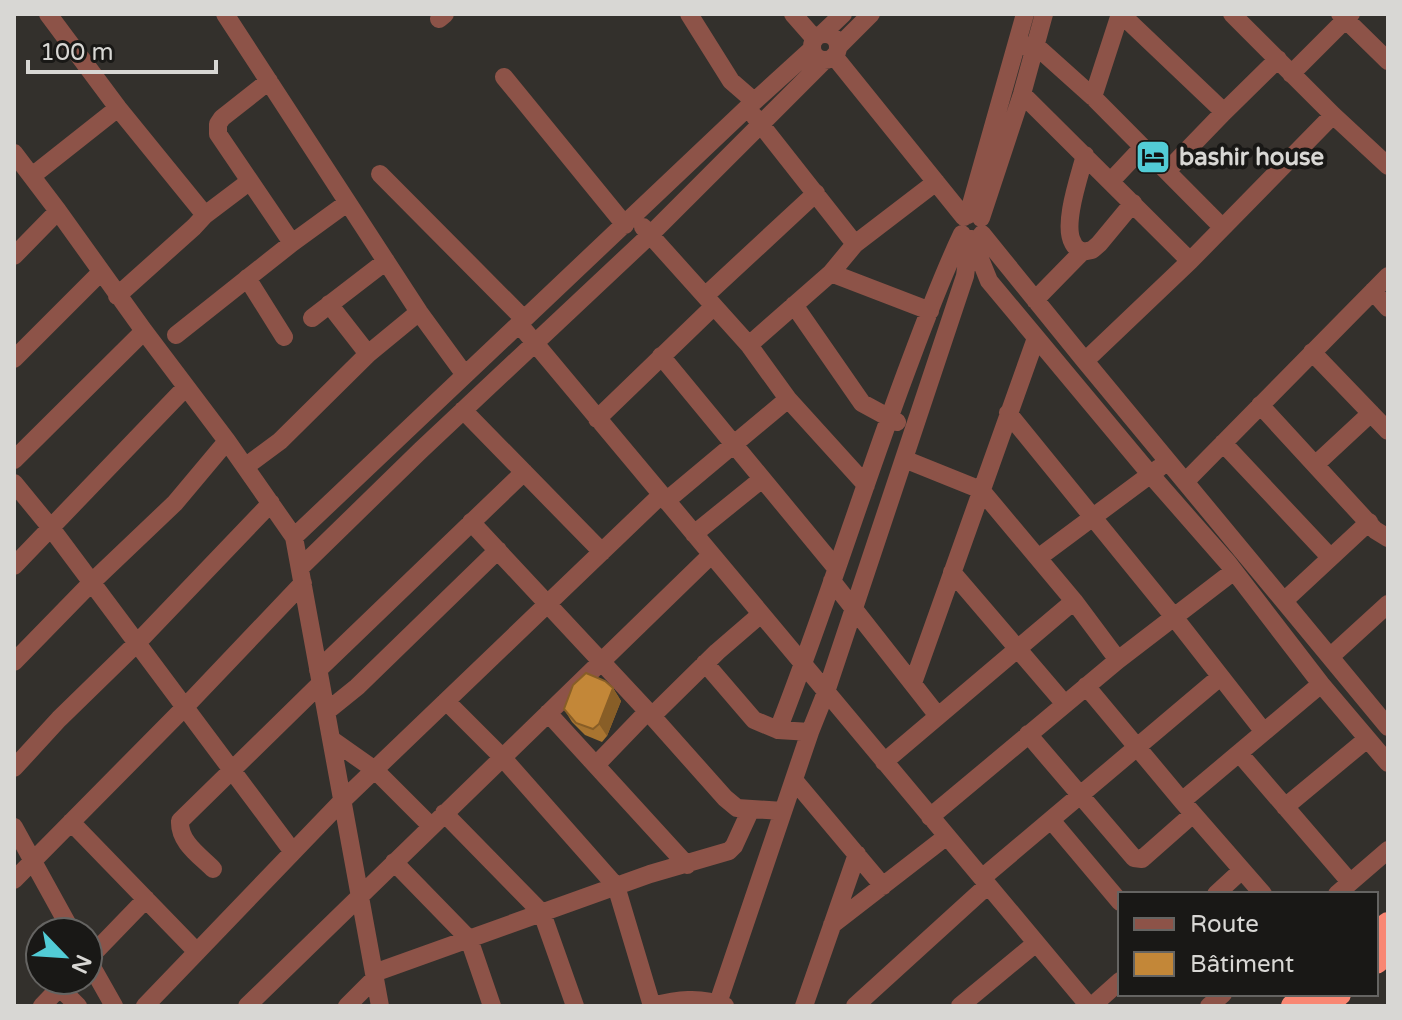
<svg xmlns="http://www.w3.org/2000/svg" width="1402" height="1020" viewBox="0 0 1402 1020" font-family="'Varela Round',sans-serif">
<rect width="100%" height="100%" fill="#33302c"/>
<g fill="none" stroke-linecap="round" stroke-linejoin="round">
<path stroke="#8d5348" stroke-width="18" d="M 48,14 L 118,108 L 205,215 L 194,227 L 117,296
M 225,14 L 419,312 L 465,375
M 689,14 L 731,81 L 754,101
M 793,14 L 815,39
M 1121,14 L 1224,112
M 1232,14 L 1333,115 L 1388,166
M 1340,14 L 1388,61
M 439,19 L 445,14
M 822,34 L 843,14
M812 47a13 13 0 1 1 26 0a13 13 0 1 1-26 0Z
M 1016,46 L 1035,45 L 1093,97 L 1222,227
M 838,47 L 871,14
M 834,56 L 964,217
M 1291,74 L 1351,14
M 504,77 L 625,225
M 269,81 L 222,118 L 218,124 L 218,134 L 292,243
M 1022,94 L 1190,261
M 1093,97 L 1120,14
M 755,117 L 855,244
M 14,153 L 58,211 L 144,331 L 227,441 L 294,537 L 380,1006
M 1167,171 L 1224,112 L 1278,59
M 380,174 L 524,319
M 32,176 L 118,108
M 1111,181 L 1143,147
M 205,215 L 250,181
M 968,215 L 1025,14
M 981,218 L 1022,94 L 1044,14
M 643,227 L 749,345 L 788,399 L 866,485
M 982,234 L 1085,361 L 1388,727
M 972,239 L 989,281 L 1150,474 L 1228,563 L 1321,684 L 1388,763
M 1082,252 C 1079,250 1074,246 1073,243 C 1062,225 1080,175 1085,155
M 14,256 L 58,211
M 831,273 L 930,311
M 247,278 L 284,337
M 1373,291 L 1388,308
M 705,296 L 816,193
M 1035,300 L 1082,252 L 1092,250 L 1099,244 L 1133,203
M 794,305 L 862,403 L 897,422
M 312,318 L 386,261
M 519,324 L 1089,1006
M 176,335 L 292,243 L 347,203
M 749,345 L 831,273 L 855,244 L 936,182
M 1312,352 L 1388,431
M 368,354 L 419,312
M 661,356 L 836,568
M 14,359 L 100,273
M 1085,361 L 1190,261 L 1333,115
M 1260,405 L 1375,530 L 1388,538
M 463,410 L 602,552
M 1008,413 L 1174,617 L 1264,732
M 597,419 L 713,307
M 1223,443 L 1330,557
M 904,459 L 981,490 L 1074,601 L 1118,660
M 14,460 L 144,331
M 1315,465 L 1371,413
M 245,467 L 280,441 L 368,354 L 329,304
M 1185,482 L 1388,276
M 14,483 L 51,528 L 293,852
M 666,501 L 788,399
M 471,522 L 652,716 L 725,798 L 737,808 L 783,811
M 694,534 L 762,479
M 294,537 L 747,108 L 812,49
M 1038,558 L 1159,468
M 14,566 L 185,388
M 301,567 L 421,450 L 650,235 L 825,60
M 952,572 L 1064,703
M 832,581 L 938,716
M 1284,601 L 1369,522
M 1330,657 L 1388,604
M 14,662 L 92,582 L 175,503 L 227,441
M 705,663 L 754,720 L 778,730 L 810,732
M 318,670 L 524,472
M 913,683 L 1036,338
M 1086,686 L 1182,801 L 1263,894
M 446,701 L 502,757 L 616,886 L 652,1006
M 326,712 L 357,687 L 498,550
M 548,713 L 687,865
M 652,716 L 717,652 L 761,614
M 778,730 C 824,613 861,493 905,375 C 923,327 940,280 962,234
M 1028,734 L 1134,858 L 1142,859 L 1193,814
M 331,739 L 375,770 L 431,826
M 1239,753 L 1350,882
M 884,762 L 1074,601
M 596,765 L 648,711
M 14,768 L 59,719 L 137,643 L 271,503
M 794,780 L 883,886
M 1182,801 L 1321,684
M 1285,807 L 1367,739
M 444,813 L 542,913 L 575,1006
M 930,817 L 1118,660 L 1234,571
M 1051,820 L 1120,902
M 71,822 L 197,952
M 14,827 L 72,932
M 394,862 L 469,939 L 492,1006
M 213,869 C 199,855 179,842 180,821 L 320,684
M 982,878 L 1220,677
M 14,880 L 185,707 L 303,583
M 1216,894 L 1242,870
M 1337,894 L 1388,850
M 832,925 L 947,836
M 88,959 L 146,899
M 88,960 L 114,1006
M 374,973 L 650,874 L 729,851 L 734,846 L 751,809
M 60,988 L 78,1006
M 42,1006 L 67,980
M 145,1006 L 342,801 L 661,495
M 247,1006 L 711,555
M 347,1006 L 375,978
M 651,1006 C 677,1000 699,996 725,1006
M 717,1006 L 810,732 L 826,692 L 965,276 L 970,239
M 804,1006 L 857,854
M 855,1006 L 988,885
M 960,1006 L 1036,943
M 1092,1006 L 1120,981
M 1209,1006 L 1223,994"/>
<path stroke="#f98773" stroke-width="24" d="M 1376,935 L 1388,924
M 1376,962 L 1388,952
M 1293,1006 L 1307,994
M 1325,1006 L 1339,994"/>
</g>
<path fill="#a87430" d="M 613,688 L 621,701 L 607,736 L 602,742 L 585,735 L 572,722 L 564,709 Z"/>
<path fill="#885e27" d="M 613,688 L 621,701 L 607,736 L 599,724 Z"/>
<path fill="#c38738" stroke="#885e27" stroke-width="2" d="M 586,673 L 605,681 L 613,688 L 599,724 L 593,729 L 576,723 L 564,709 L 573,685 Z"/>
<defs>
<g id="hotel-square" transform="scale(1.8)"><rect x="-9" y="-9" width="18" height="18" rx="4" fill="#52ccd6" stroke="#191816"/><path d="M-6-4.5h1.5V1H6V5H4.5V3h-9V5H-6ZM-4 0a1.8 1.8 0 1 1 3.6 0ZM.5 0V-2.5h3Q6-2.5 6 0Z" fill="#111"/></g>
</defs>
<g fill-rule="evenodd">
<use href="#hotel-square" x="1153" y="157"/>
</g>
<g text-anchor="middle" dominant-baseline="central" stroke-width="8" stroke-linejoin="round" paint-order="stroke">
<g font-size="24" font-weight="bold" fill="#d8d7d4" stroke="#191816" text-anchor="start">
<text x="1179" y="157">bashir house</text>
</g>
</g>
<rect width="1402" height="1020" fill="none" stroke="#d8d7d4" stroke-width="32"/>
<rect x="1118" y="892" width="260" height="104" fill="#191816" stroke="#656462" stroke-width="2"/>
<rect x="1134" y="918" width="40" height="12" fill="#8d5348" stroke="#656462" stroke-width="2"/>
<text x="1190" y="932" font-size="24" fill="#d8d7d4">Route</text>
<rect x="1134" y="952" width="40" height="24" fill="#c38738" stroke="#656462" stroke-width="2"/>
<text x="1190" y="972" font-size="24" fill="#d8d7d4">Bâtiment</text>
<g transform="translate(64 956) rotate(115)"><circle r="38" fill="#191816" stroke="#656462" stroke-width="2"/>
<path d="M0-6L14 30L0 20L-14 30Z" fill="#52ccd6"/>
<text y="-12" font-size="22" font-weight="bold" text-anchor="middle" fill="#d8d7d4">N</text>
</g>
<path d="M28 60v12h188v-12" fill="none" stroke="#d8d7d4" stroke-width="4"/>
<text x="40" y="60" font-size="24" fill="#d8d7d4" stroke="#191816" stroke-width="6" paint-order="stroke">100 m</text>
</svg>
